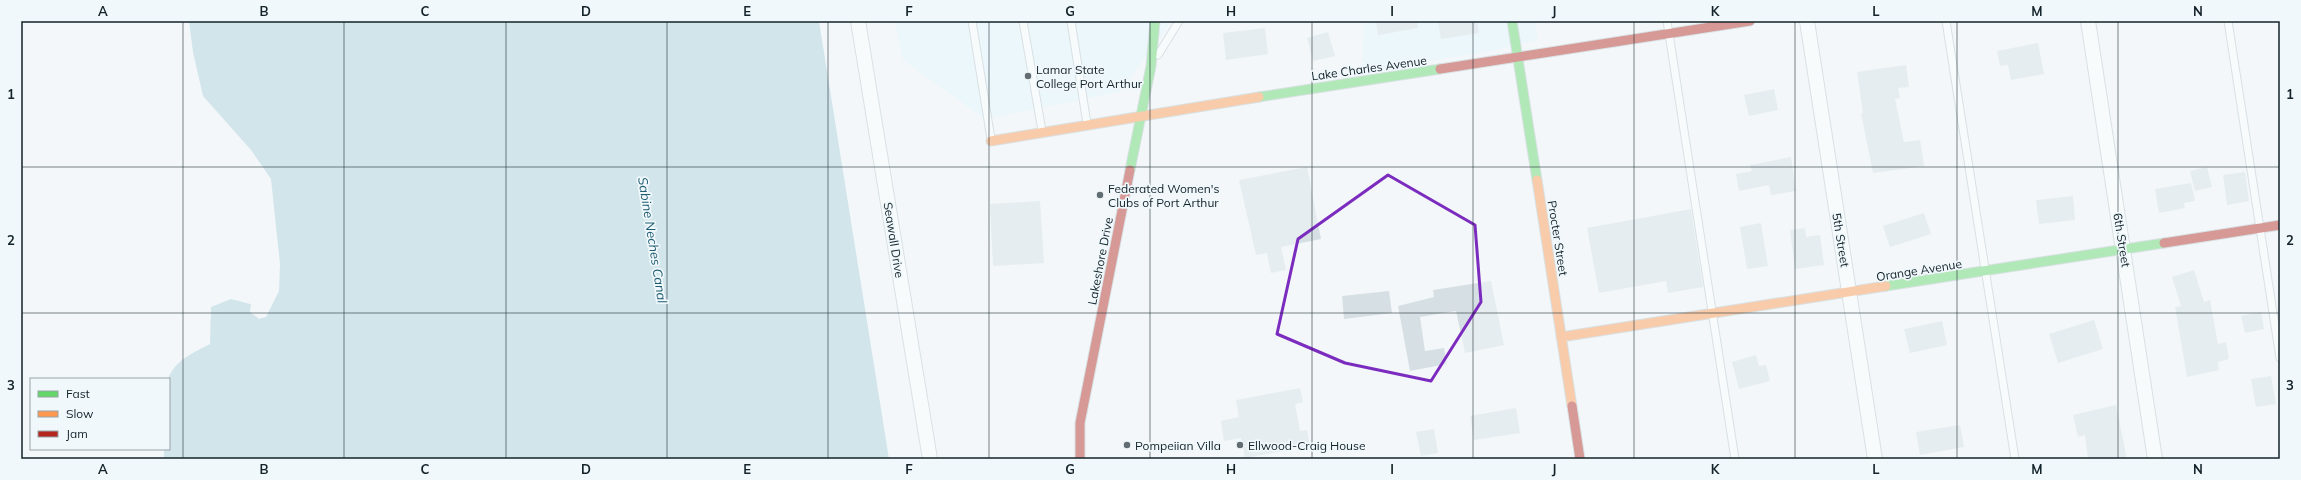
<svg xmlns="http://www.w3.org/2000/svg" width="2301" height="480" viewBox="0 0 2301 480" font-family="Mulish,sans-serif">
<rect width="100%" height="100%" fill="#f3f7f9"/>
<path fill="#e2f5fc" d="M 895,21 L 1172,21 L 1119,92 L 985,119 L 903,60 Z
M 1364,21 L 1536,21 L 1537,40 L 1496,50 L 1362,72 Z"/>
<path fill="#aaceda" d="M 177,21 L 819,21 L 889,459 L 164,459 L 164,449 L 169,449 L 168,379 C 175,360 193,353 210,344 L 211,307 L 231,299 L 258,306 L 268,270 L 261,185 L 191,98 Z"/>
<path fill="#f3f7f9" d="M 175,21 L 189,21 L 193,52 L 203,96 L 251,150 L 271,179 L 280,264 L 279,291 L 266,317 L 259,319 L 250,312 L 251,304 L 257,304 L 266,270 L 259,186 L 216,136 L 190,99 Z"/>
<path fill="#d6e0e4" d="M 1376,21 L 1417,21 L 1418,28 L 1378,35 Z
M 1438,21 L 1477,21 L 1479,33 L 1441,39 Z
M 1265,28 L 1268,54 L 1226,60 L 1223,33 Z
M 1328,32 L 1335,56 L 1313,61 L 1307,38 Z
M 2038,43 L 2044,74 L 2011,80 L 2008,65 L 2000,66 L 1997,51 Z
M 1906,65 L 1909,87 L 1898,88 L 1900,98 L 1895,99 L 1904,142 L 1920,140 L 1924,166 L 1873,173 L 1861,113 L 1863,113 L 1857,72 Z
M 1774,89 L 1778,110 L 1749,116 L 1744,95 Z
M 1791,157 L 1796,191 L 1771,195 L 1769,185 L 1739,191 L 1736,174 L 1752,171 L 1750,165 Z
M 1307,167 L 1321,239 L 1281,247 L 1286,270 L 1271,273 L 1267,253 L 1256,255 L 1239,180 Z
M 2207,167 L 2212,187 L 2195,191 L 2190,171 Z
M 2245,172 L 2249,201 L 2227,205 L 2223,175 Z
M 2191,183 L 2195,201 L 2184,203 L 2185,208 L 2159,213 L 2155,189 Z
M 2073,196 L 2075,220 L 2039,224 L 2036,200 Z
M 1040,201 L 1044,263 L 993,266 L 990,204 Z
M 1691,209 L 1703,287 L 1668,293 L 1666,281 L 1599,293 L 1587,228 Z
M 1924,213 L 1931,234 L 1890,247 L 1883,226 Z
M 1761,223 L 1768,266 L 1747,269 L 1740,227 Z
M 1805,228 L 1806,237 L 1820,235 L 1824,265 L 1795,269 L 1790,230 Z
M 2194,270 L 2204,302 L 2210,300 L 2218,344 L 2226,342 L 2229,359 L 2218,362 L 2219,370 L 2187,377 L 2175,307 L 2181,306 L 2172,277 Z
M 1491,281 L 1504,345 L 1465,353 L 1456,311 L 1420,317 L 1425,351 L 1444,348 L 1447,364 L 1410,371 L 1398,306 L 1434,297 L 1433,290 Z
M 1389,291 L 1392,313 L 1344,319 L 1342,296 Z
M 2261,312 L 2264,329 L 2245,333 L 2241,316 Z
M 2094,320 L 2103,349 L 2058,363 L 2049,334 Z
M 1942,321 L 1947,345 L 1910,353 L 1904,329 Z
M 1756,355 L 1759,366 L 1766,365 L 1770,381 L 1739,389 L 1732,362 Z
M 2271,376 L 2276,404 L 2256,407 L 2251,379 Z
M 1300,388 L 1303,402 L 1295,404 L 1300,431 L 1307,430 L 1310,446 L 1245,458 L 1241,438 L 1224,441 L 1221,421 L 1239,417 L 1236,400 Z
M 2116,405 L 2127,459 L 2088,459 L 2085,435 L 2078,437 L 2073,415 Z
M 1516,408 L 1520,433 L 1474,440 L 1470,416 Z
M 1960,425 L 1964,447 L 1920,455 L 1916,432 Z
M 1434,429 L 1438,453 L 1421,456 L 1416,432 Z"/>
<g fill="none" stroke-linecap="round" stroke-linejoin="round">
<g stroke="#bbc5c9" stroke-width="9">
<path id="lane" d="M 972,21 L 991,139
M 1023,21 L 1042,131
M 1071,21 L 1087,124
M 1667,21 L 1735,459
M 1946,21 L 2015,459
M 2228,21 L 2280,358
M 1158,55 L 1179,21"/>
</g>
<g stroke="#bbc5c9" stroke-width="16">
<path id="street" d="M 858,21 L 930,459
M 1807,21 L 1875,459
M 2088,21 L 2155,459"/>
</g>
<g stroke="#bbc5c9" stroke-width="11">
<path id="fast" d="M 1512,21 L 1537,180
M 1259,97 L 1440,69
M 1130,170 L 1151,66 L 1155,21
M 1886,286 L 2164,243"/>
</g>
<g stroke="#bbc5c9" stroke-width="11">
<path id="slow" d="M 991,141 L 1259,97
M 1537,180 L 1572,406
M 1561,337 L 1886,286"/>
</g>
<g stroke="#bbc5c9" stroke-width="11">
<path id="jam" d="M 1440,69 L 1750,21
M 2164,243 L 2280,225
M 1572,406 L 1580,459
M 1080,459 L 1080,423 L 1130,170"/>
</g>
<use href="#lane" stroke="#fdfefe" stroke-width="7"/>
<use href="#street" stroke="#fdfefe" stroke-width="14"/>
<use href="#fast" stroke="#63d668" stroke-width="9"/>
<use href="#slow" stroke="#ff974d" stroke-width="9"/>
<use href="#jam" stroke="#b3261e" stroke-width="9"/>
</g>
<path d="M0 0H2301V480H0ZM 1388,175 L 1475,225 L 1481,302 L 1431,381 L 1345,363 L 1277,334 L 1298,239 Z" fill="#f3f7f9" fill-opacity=".55" fill-rule="evenodd"/>
<path fill="none" stroke="#7b2cbf" stroke-width="3" stroke-linejoin="round" d="M 1388,175 L 1475,225 L 1481,302 L 1431,381 L 1345,363 L 1277,334 L 1298,239 Z"/>
<path fill="none" stroke="#132329" stroke-width="1" stroke-opacity="0.55" d="M 183,21 L 183,459M 344,21 L 344,459M 506,21 L 506,459M 667,21 L 667,459M 828,21 L 828,459M 989,21 L 989,459M 1150,21 L 1150,459M 1312,21 L 1312,459M 1473,21 L 1473,459M 1634,21 L 1634,459M 1795,21 L 1795,459M 1957,21 L 1957,459M 2118,21 L 2118,459M 21,167 L 2280,167M 21,313 L 2280,313"/>
<g fill="#616d72" stroke="#f0f8fc" stroke-width="1.5">
<circle cx="1028" cy="76" r="4"/>
<circle cx="1100" cy="195" r="4"/>
<circle cx="1127" cy="445" r="4"/>
<circle cx="1240" cy="445" r="4"/>
</g>
<g text-anchor="middle" dominant-baseline="central" stroke-width="3.5" stroke-linejoin="round" paint-order="stroke">
<g font-size="12" fill="#132329" stroke="#f0f8fc">
<text transform="translate(1369 68) rotate(-8)">Lake Charles Avenue</text>
<text transform="translate(1558 238) rotate(81)">Procter Street</text>
<text transform="translate(894 240) rotate(81)">Seawall Drive</text>
<text transform="translate(1841 240) rotate(81)">5th Street</text>
<text transform="translate(2122 240) rotate(81)">6th Street</text>
<text transform="translate(1100 261) rotate(-79)">Lakeshore Drive</text>
<text transform="translate(1919 270) rotate(-9)">Orange Avenue</text>
</g>
<g font-size="12" fill="#132329" stroke="#f0f8fc" text-anchor="start">
<text x="1036" y="69">Lamar State<tspan x="1036" dy="14">College Port Arthur</tspan></text>
<text x="1108" y="188">Federated Women's<tspan x="1108" dy="14">Clubs of Port Arthur</tspan></text>
<text x="1135" y="445">Pompeiian Villa</text>
<text x="1248" y="445">Ellwood-Craig House</text>
</g>
<g font-size="13" font-style="italic" fill="#1f5d71" stroke="#f0f8fc">
<text transform="translate(653 240) rotate(81)">Sabine Neches Canal</text>
</g>
</g>
<rect width="2301" height="480" fill="none" stroke="#f0f8fc" stroke-width="44"/>
<rect x="30" y="378" width="140" height="72" fill="#f0f8fc" stroke="#98a3a8"/>
<rect x="38" y="391" width="20" height="6" fill="#63d668" stroke="#98a3a8"/>
<text x="66" y="398" font-size="12" fill="#132329">Fast</text>
<rect x="38" y="411" width="20" height="6" fill="#ff974d" stroke="#98a3a8"/>
<text x="66" y="418" font-size="12" fill="#132329">Slow</text>
<rect x="38" y="431" width="20" height="6" fill="#b3261e" stroke="#98a3a8"/>
<text x="66" y="438" font-size="12" fill="#132329">Jam</text>
<rect x="22" y="22" width="2257" height="436" fill="none" stroke="#132329" stroke-width="1.5"/>
<g font-size="13" text-anchor="middle" font-weight="bold" fill="#132329">
<text x="103" y="16">A</text>
<text x="264" y="16">B</text>
<text x="425" y="16">C</text>
<text x="586" y="16">D</text>
<text x="747" y="16">E</text>
<text x="909" y="16">F</text>
<text x="1070" y="16">G</text>
<text x="1231" y="16">H</text>
<text x="1392" y="16">I</text>
<text x="1554" y="16">J</text>
<text x="1715" y="16">K</text>
<text x="1876" y="16">L</text>
<text x="2037" y="16">M</text>
<text x="2198" y="16">N</text>
<text x="11" y="99">1</text>
<text x="2290" y="99">1</text>
<text x="11" y="245">2</text>
<text x="2290" y="245">2</text>
<text x="11" y="390">3</text>
<text x="2290" y="390">3</text>
<text x="103" y="474">A</text>
<text x="264" y="474">B</text>
<text x="425" y="474">C</text>
<text x="586" y="474">D</text>
<text x="747" y="474">E</text>
<text x="909" y="474">F</text>
<text x="1070" y="474">G</text>
<text x="1231" y="474">H</text>
<text x="1392" y="474">I</text>
<text x="1554" y="474">J</text>
<text x="1715" y="474">K</text>
<text x="1876" y="474">L</text>
<text x="2037" y="474">M</text>
<text x="2198" y="474">N</text>
</g>
</svg>
